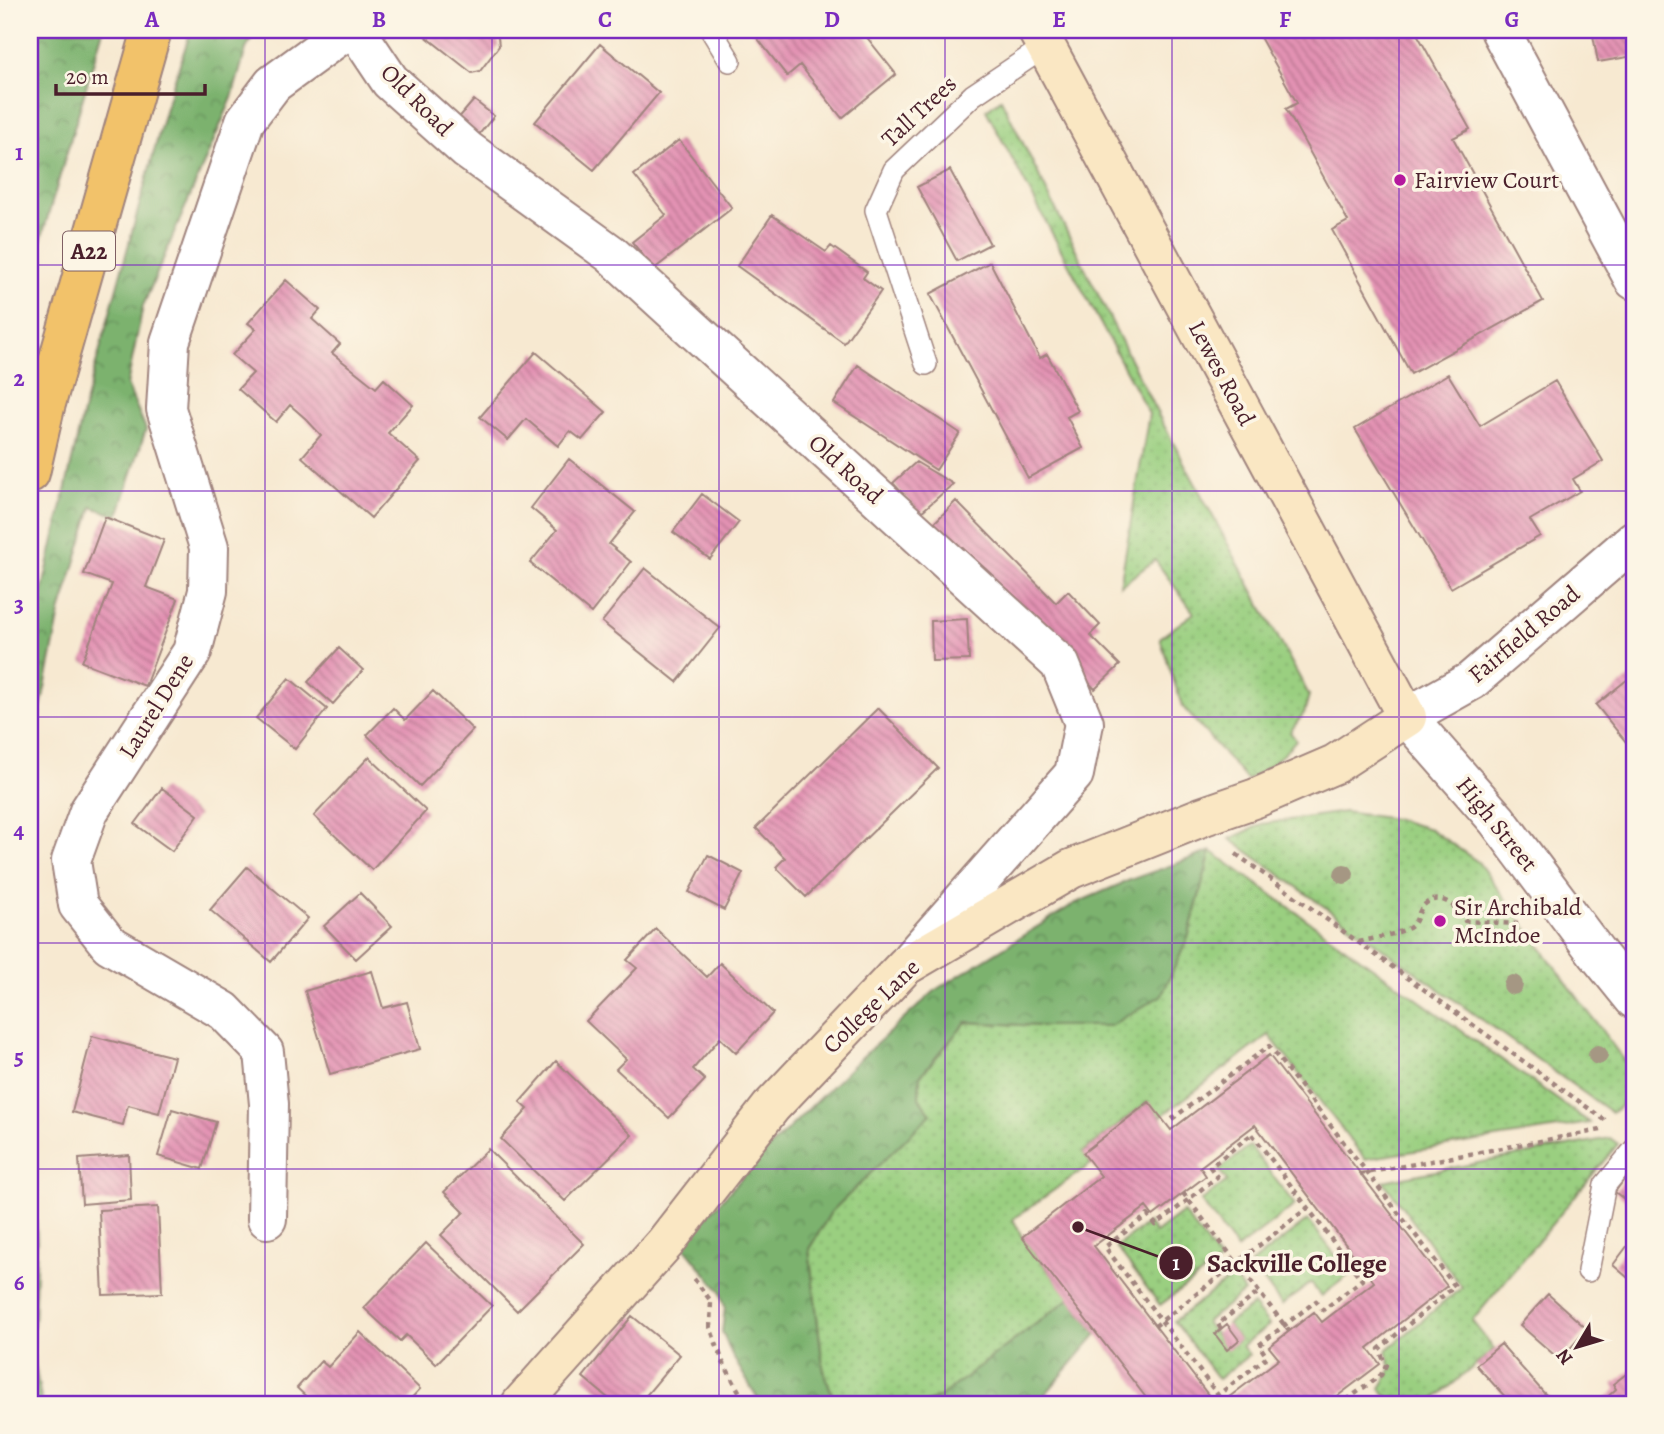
<svg xmlns="http://www.w3.org/2000/svg" width="1664" height="1434" viewBox="0 0 1664 1434" font-family="Alegreya,serif">
<defs>
<pattern id="grass-dots" width="8" height="8" patternUnits="userSpaceOnUse" patternTransform="scale(1.75)"><rect width="8" height="8" fill="#9acf80"/><path d="M2 2h.1M6 6h.1" fill="none" stroke="#86b16f" stroke-width="1.8" stroke-linecap="round"/></pattern>
<pattern id="forest-crowns" width="20" height="18" patternUnits="userSpaceOnUse" patternTransform="scale(1.75)"><rect width="20" height="18" fill="#7bb26e"/><path d="M2 6a3 3 0 1 1 6 0M12 15a3 3 0 1 1 6 0" fill="none" stroke="#67905b"/></pattern>
<pattern id="building-back-hatch" width="6" height="6" patternUnits="userSpaceOnUse" patternTransform="scale(1.75)"><rect width="6" height="6" fill="#e392b3"/><path d="M-1 5l2 2M0 0l6 6M5-1l2 2" fill="none" stroke="#ba7792"/></pattern>
</defs>
<rect width="100%" height="100%" fill="#fcf5e5"/>
<filter id="ink" filterUnits="userSpaceOnUse"><feTurbulence type="fractalNoise" baseFrequency=".0143" numOctaves="2"/><feDisplacementMap in="SourceGraphic" scale="14" xChannelSelector="R" yChannelSelector="G"/><feConvolveMatrix kernelMatrix="1 2 1 2 8 2 1 2 1" color-interpolation-filters="sRGB"/></filter>
<filter id="wash" filterUnits="userSpaceOnUse"><feTurbulence type="fractalNoise" baseFrequency=".00686" numOctaves="4" result="noise"/><feDisplacementMap in="SourceGraphic" scale="28" xChannelSelector="R" yChannelSelector="G"/><feGaussianBlur stdDeviation="1.57" result="paint"/><feColorMatrix in="noise" values="0 0 0 0 0 0 0 0 0 0 0 0 0 0 0 0 0 1.4 0 .05"/><feComposite in="paint" operator="in"/></filter>
<g filter="url(#wash)">
<rect width="100%" height="100%" fill="#f7e9d1"/>
<path fill="url(#grass-dots)" stroke="#727756" stroke-width="2" d="M 1001,99 L 1153,405 L 1309,695 L 1304,713 L 1290,732 L 1296,740 C 1283,757 1267,769 1247,780 L 1182,706 L 1160,638 L 1194,613 L 1155,560 L 1120,586 L 1149,414 L 986,110 Z
M 1344,812 L 1395,819 L 1430,829 L 1478,862 L 1631,1070 L 1627,1076 L 1634,1095 L 1612,1113 L 1230,839 L 1262,824 Z
M 1211,851 L 1590,1123 L 1365,1159 L 1269,1035 L 1160,1117 L 1148,1102 L 1083,1152 L 1091,1164 L 1013,1219 L 1022,1237 L 1070,1298 L 941,1396 L 924,1404 L 835,1404 L 823,1367 L 809,1249 L 831,1212 L 931,1114 L 919,1098 L 920,1076 L 966,1022 L 1040,1026 L 1110,1026 L 1188,938 Z
M 1610,1138 L 1618,1144 L 1472,1321 L 1494,1349 L 1429,1404 L 1395,1404 L 1380,1388 L 1391,1370 L 1387,1350 L 1462,1287 L 1383,1181 Z
M 1250,1146 L 1295,1205 L 1237,1249 L 1201,1201 L 1227,1181 L 1219,1170 Z
M 1183,1212 L 1220,1261 L 1160,1305 L 1116,1247 L 1148,1223 L 1155,1233 Z
M 1308,1220 L 1350,1274 L 1321,1296 L 1311,1283 L 1282,1305 L 1251,1264 Z
M 1233,1276 L 1244,1292 L 1206,1322 L 1227,1349 L 1239,1340 L 1227,1324 L 1253,1305 L 1269,1325 L 1242,1346 L 1249,1355 L 1218,1379 L 1174,1321 Z"/>
<path fill="url(#forest-crowns)" stroke="#62684c" stroke-width="2" d="M 30,30 L 103,30 L 30,277 Z
M 191,30 L 257,30 L 246,49 L 232,98 L 143,306 L 127,385 L 146,429 L 118,516 L 92,507 L 60,613 L 30,762 L 30,645 L 84,408 L 168,100 Z
M 1211,851 L 1188,938 L 1162,995 L 1110,1026 L 1040,1026 L 966,1022 L 920,1076 L 919,1098 L 931,1114 L 831,1212 L 809,1249 L 823,1367 L 835,1404 L 761,1404 L 733,1357 L 722,1332 L 725,1307 L 720,1291 L 682,1244 L 764,1153 L 851,1067 L 937,989 L 1074,904 L 1130,880 Z
M 30,1086 L 37,1241 L 33,1354 L 42,1404 L 30,1404 Z
M 1070,1298 L 1097,1334 L 1037,1404 L 924,1404 L 941,1396 Z"/>
<g id="blocks">
<path fill="url(#building-back-hatch)" d="M 428,30 L 490,30 L 498,37 L 499,46 L 480,71 L 472,73 L 424,35 Z
M 751,30 L 861,30 L 896,74 L 842,118 L 800,65 L 787,76 Z
M 1256,30 L 1415,30 L 1470,129 L 1453,138 L 1543,301 L 1411,374 L 1332,230 L 1348,221 L 1286,109 L 1297,103 Z
M 1592,30 L 1634,30 L 1634,56 L 1598,62 Z
M 600,44 L 659,93 L 594,170 L 535,122 Z
M 474,100 L 494,116 L 477,137 L 457,120 Z
M 679,140 L 732,208 L 654,269 L 632,242 L 666,215 L 634,175 Z
M 950,170 L 990,244 L 957,261 L 917,187 Z
M 772,215 L 826,252 L 831,246 L 867,272 L 863,278 L 881,291 L 844,343 L 737,266 Z
M 990,262 L 1040,358 L 1047,354 L 1078,411 L 1067,417 L 1083,448 L 1028,478 L 930,294 Z
M 286,280 L 320,310 L 312,319 L 340,344 L 332,353 L 376,388 L 384,379 L 413,405 L 388,433 L 420,461 L 371,518 L 302,457 L 321,435 L 306,419 L 290,405 L 276,422 L 238,389 L 253,373 L 232,355 L 256,329 L 248,323 Z
M 536,352 L 606,412 L 582,440 L 570,431 L 558,446 L 526,419 L 508,440 L 480,417 Z
M 858,365 L 960,433 L 936,470 L 834,403 Z
M 1448,374 L 1480,426 L 1555,381 L 1603,461 L 1573,479 L 1580,491 L 1530,520 L 1540,536 L 1451,588 L 1355,429 Z
M 569,459 L 635,512 L 609,544 L 631,562 L 591,613 L 530,563 L 557,530 L 531,508 Z
M 916,462 L 953,484 L 920,513 L 893,483 Z
M 702,494 L 739,522 L 710,559 L 673,532 Z
M 956,501 L 1056,603 L 1068,591 L 1100,625 L 1090,635 L 1120,665 L 1095,689 L 932,525 Z
M 105,517 L 164,540 L 146,587 L 178,599 L 145,686 L 82,662 L 112,584 L 84,574 Z
M 645,568 L 720,628 L 677,682 L 602,622 Z
M 967,619 L 969,660 L 932,661 L 931,621 Z
M 339,648 L 363,670 L 333,704 L 308,682 Z
M 1634,674 L 1634,752 L 1596,705 Z
M 289,678 L 327,709 L 295,749 L 256,718 Z
M 433,691 L 473,730 L 420,786 L 367,735 L 393,708 L 405,720 Z
M 878,708 L 938,768 L 806,897 L 776,867 L 785,858 L 756,828 Z
M 369,757 L 426,811 L 372,870 L 314,816 Z
M 162,788 L 198,815 L 172,851 L 135,824 Z
M 708,855 L 743,873 L 724,910 L 689,892 Z
M 247,867 L 308,918 L 271,962 L 210,910 Z
M 360,893 L 392,926 L 356,959 L 324,926 Z
M 656,929 L 707,977 L 720,963 L 773,1013 L 736,1053 L 720,1038 L 693,1069 L 705,1080 L 669,1118 L 616,1069 L 626,1059 L 586,1021 L 637,968 L 627,960 Z
M 372,971 L 383,1008 L 407,1002 L 420,1049 L 330,1074 L 305,991 Z
M 92,1036 L 174,1057 L 159,1113 L 128,1105 L 123,1125 L 72,1112 Z
M 1269,1055 L 1447,1286 L 1368,1348 L 1380,1364 L 1327,1404 L 1220,1404 L 1279,1359 L 1269,1347 L 1314,1312 L 1322,1322 L 1374,1282 L 1255,1125 L 1200,1167 L 1206,1176 L 1153,1216 L 1146,1207 L 1094,1246 L 1215,1404 L 1151,1404 L 1022,1237 L 1101,1176 L 1083,1153 L 1149,1102 L 1171,1130 Z
M 556,1061 L 632,1135 L 565,1201 L 501,1139 L 528,1109 L 520,1102 Z
M 172,1109 L 216,1122 L 202,1169 L 158,1156 Z
M 488,1149 L 584,1244 L 517,1311 L 441,1235 L 464,1212 L 444,1192 Z
M 129,1155 L 131,1200 L 82,1204 L 79,1159 Z
M 1634,1166 L 1634,1207 L 1615,1192 Z
M 158,1207 L 162,1293 L 103,1295 L 99,1210 Z
M 1634,1237 L 1634,1283 L 1613,1265 Z
M 426,1243 L 492,1306 L 436,1364 L 406,1335 L 400,1341 L 364,1308 Z
M 1548,1294 L 1587,1329 L 1560,1360 L 1520,1325 Z
M 632,1316 L 680,1355 L 639,1404 L 615,1404 L 583,1377 Z
M 1227,1324 L 1239,1340 L 1227,1350 L 1215,1334 Z
M 360,1332 L 420,1389 L 406,1404 L 314,1404 L 297,1388 L 321,1361 L 328,1367 Z
M 1501,1344 L 1543,1392 L 1556,1404 L 1516,1404 L 1511,1399 L 1509,1401 L 1476,1365 Z
M 1634,1368 L 1634,1404 L 1600,1404 L 1616,1389 L 1613,1384 Z"/>
</g>
</g>
<g filter="url(#ink)">
<use href="#blocks" fill-opacity="0" stroke="#a0847e" stroke-width="2"/>
<g fill="none" stroke-linecap="round" stroke-linejoin="round">
<g stroke="#a0847e" stroke-width="24">
<path id="service" d="M 711,30 L 730,61
M 926,364 L 876,210 L 894,170 L 973,95 L 1046,46
M 1588,1271 L 1605,1185 L 1634,1150"/>
</g>
<g stroke="#a0847e" stroke-width="42">
<path id="minor" d="M 356,30 L 390,81 L 467,150 L 611,254 L 1060,664 L 1084,723 L 1074,774 L 911,959
M 1500,30 L 1634,280
M 1407,717 L 1471,681 L 1634,540
M 267,1219 L 269,1104 L 264,1052 L 224,1011 L 109,944 L 78,905 L 71,861 L 89,811 L 192,652 L 208,591 L 209,547 L 166,409 L 170,342 L 245,121 L 273,84 L 347,30"/>
</g>
<g stroke="#a0847e" stroke-width="42">
<path id="tertiary" d="M 1407,717 L 1497,820 L 1596,952 L 1634,999"/>
</g>
<g stroke="#a0847e" stroke-width="42">
<path id="secondary" d="M 521,1404 L 665,1243 L 771,1107 L 905,966 L 1071,869 L 1204,816 L 1256,798 L 1335,764 L 1407,717 L 1037,30"/>
</g>
<g stroke="#a0847e" stroke-width="42">
<path id="trunk" d="M 30,473 L 45,407 L 152,30"/>
</g>
<path stroke="#a0847e" stroke-width="4.5" stroke-dasharray="5 5" stroke-linecap="butt" d="M 1236,854 L 1609,1123
M 1359,942 C 1375,938 1394,935 1409,928 C 1418,923 1417,912 1424,905 C 1439,891 1458,906 1465,921 L 1518,924
M 1172,1119 L 1269,1046 L 1455,1286 L 1379,1349 L 1386,1365 L 1381,1375 L 1341,1404
M 1252,1134 L 1362,1280 L 1323,1310 L 1316,1301 L 1259,1345 L 1267,1357 L 1218,1395 L 1105,1247 L 1148,1215 L 1156,1225 L 1217,1177 L 1210,1167 Z
M 1360,1174 L 1601,1130
M 1183,1193 L 1289,1331
M 694,1279 L 711,1301 L 710,1327 L 723,1362 L 746,1404
M 1155,1326 L 1314,1203
M 1221,1329 L 1218,1324 L 1259,1292"/>
<use href="#service" stroke="#fff" stroke-width="21"/>
<use href="#minor" stroke="#fff" stroke-width="38"/>
<use href="#tertiary" stroke="#fff" stroke-width="38"/>
<use href="#secondary" stroke="#fae7c3" stroke-width="38"/>
<use href="#trunk" stroke="#f2c26a" stroke-width="38"/>
</g>
<g fill="#a59783">
<circle cx="1344" cy="874" r="10"/>
<circle cx="1513" cy="985" r="10"/>
<circle cx="1598" cy="1055" r="10"/>
</g>
</g>
<path fill="none" stroke="#7b2cbf" stroke-width="2" stroke-opacity="0.55" d="M 265,30 L 265,1404M 492,30 L 492,1404M 719,30 L 719,1404M 945,30 L 945,1404M 1172,30 L 1172,1404M 1399,30 L 1399,1404M 30,265 L 1634,265M 30,491 L 1634,491M 30,717 L 1634,717M 30,943 L 1634,943M 30,1169 L 1634,1169"/>
<g fill="#b5179e" stroke="#fcf5e5" stroke-width="2.5">
<circle cx="1400" cy="180" r="7"/>
<circle cx="1440" cy="921" r="7"/>
</g>
<g text-anchor="middle" dominant-baseline="central" stroke-width="7" stroke-linejoin="round" paint-order="stroke">
<rect fill="#fcf5e5" stroke="#7f5f63" stroke-width="2" x="63" y="231.5" width="52" height="39" rx="5"/>
<g font-size="23" font-weight="bold" fill="#4a1f2b">
<text x="89" y="251">A22</text>
</g>
<g font-size="24" fill="#4a1f2b" stroke="#fcf5e5">
<text transform="translate(417 100) rotate(45)">Old Road</text>
<text transform="translate(919 111) rotate(-43)">Tall Trees</text>
<text transform="translate(1222 373) rotate(62)">Lewes Road</text>
<text transform="translate(846 469) rotate(42)">Old Road</text>
<text transform="translate(1524 634) rotate(-40)">Fairfield Road</text>
<text transform="translate(156 706) rotate(-58)">Laurel Dene</text>
<text transform="translate(1497 824) rotate(51)">High Street</text>
<text transform="translate(871 1006) rotate(-44)">College Lane</text>
</g>
<g font-size="24" fill="#4a1f2b" stroke="#fcf5e5" text-anchor="start">
<text x="1414" y="180">Fairview Court</text>
<text x="1454" y="907">Sir Archibald<tspan x="1454" dy="28">McIndoe</tspan></text>
</g>
</g>
<path fill="none" stroke="#4a1f2b" stroke-width="2.5" d="M1078 1227L1176 1263"/>
<g fill="#4a1f2b" stroke="#fcf5e5" stroke-width="2.5">
<circle cx="1078" cy="1227" r="7"/>
<circle cx="1176" cy="1263" r="18"/>
</g>
<g font-size="21" text-anchor="middle" font-weight="bold" fill="#fff">
<text x="1176" y="1270">1</text>
</g>
<g font-size="26" text-anchor="middle" font-weight="bold" fill="#4a1f2b" stroke="#fcf5e5" stroke-width="7" stroke-linejoin="round" paint-order="stroke">
<text x="1297" y="1272">Sackville College</text>
</g>
<rect width="1664" height="1434" fill="none" stroke="#fcf5e5" stroke-width="77"/>
<g transform="translate(1577 1347) rotate(232)" stroke="#fcf5e5" stroke-width="5" paint-order="stroke">
<path d="M0-5L12 26L0 18L-12 26Z" fill="#4a1f2b"/>
<text y="-10" font-size="19" font-weight="bold" text-anchor="middle" fill="#4a1f2b">N</text>
</g>
<path d="M56 84v10h149v-10" fill="none" stroke="#4a1f2b" stroke-width="3.5"/>
<text x="66" y="84" font-size="21" fill="#4a1f2b" stroke="#fcf5e5" stroke-width="5" paint-order="stroke">20 m</text>
<rect x="38" y="38" width="1588" height="1358" fill="none" stroke="#7b2cbf" stroke-width="2.5"/>
<g font-size="23" text-anchor="middle" font-weight="bold" fill="#7b2cbf">
<text x="152" y="27">A</text>
<text x="379" y="27">B</text>
<text x="605" y="27">C</text>
<text x="832" y="27">D</text>
<text x="1059" y="27">E</text>
<text x="1285" y="27">F</text>
<text x="1512" y="27">G</text>
<text x="19" y="160">1</text>
<text x="19" y="386">2</text>
<text x="19" y="612">3</text>
<text x="19" y="838">4</text>
<text x="19" y="1064">5</text>
<text x="19" y="1290">6</text>
</g>
</svg>
